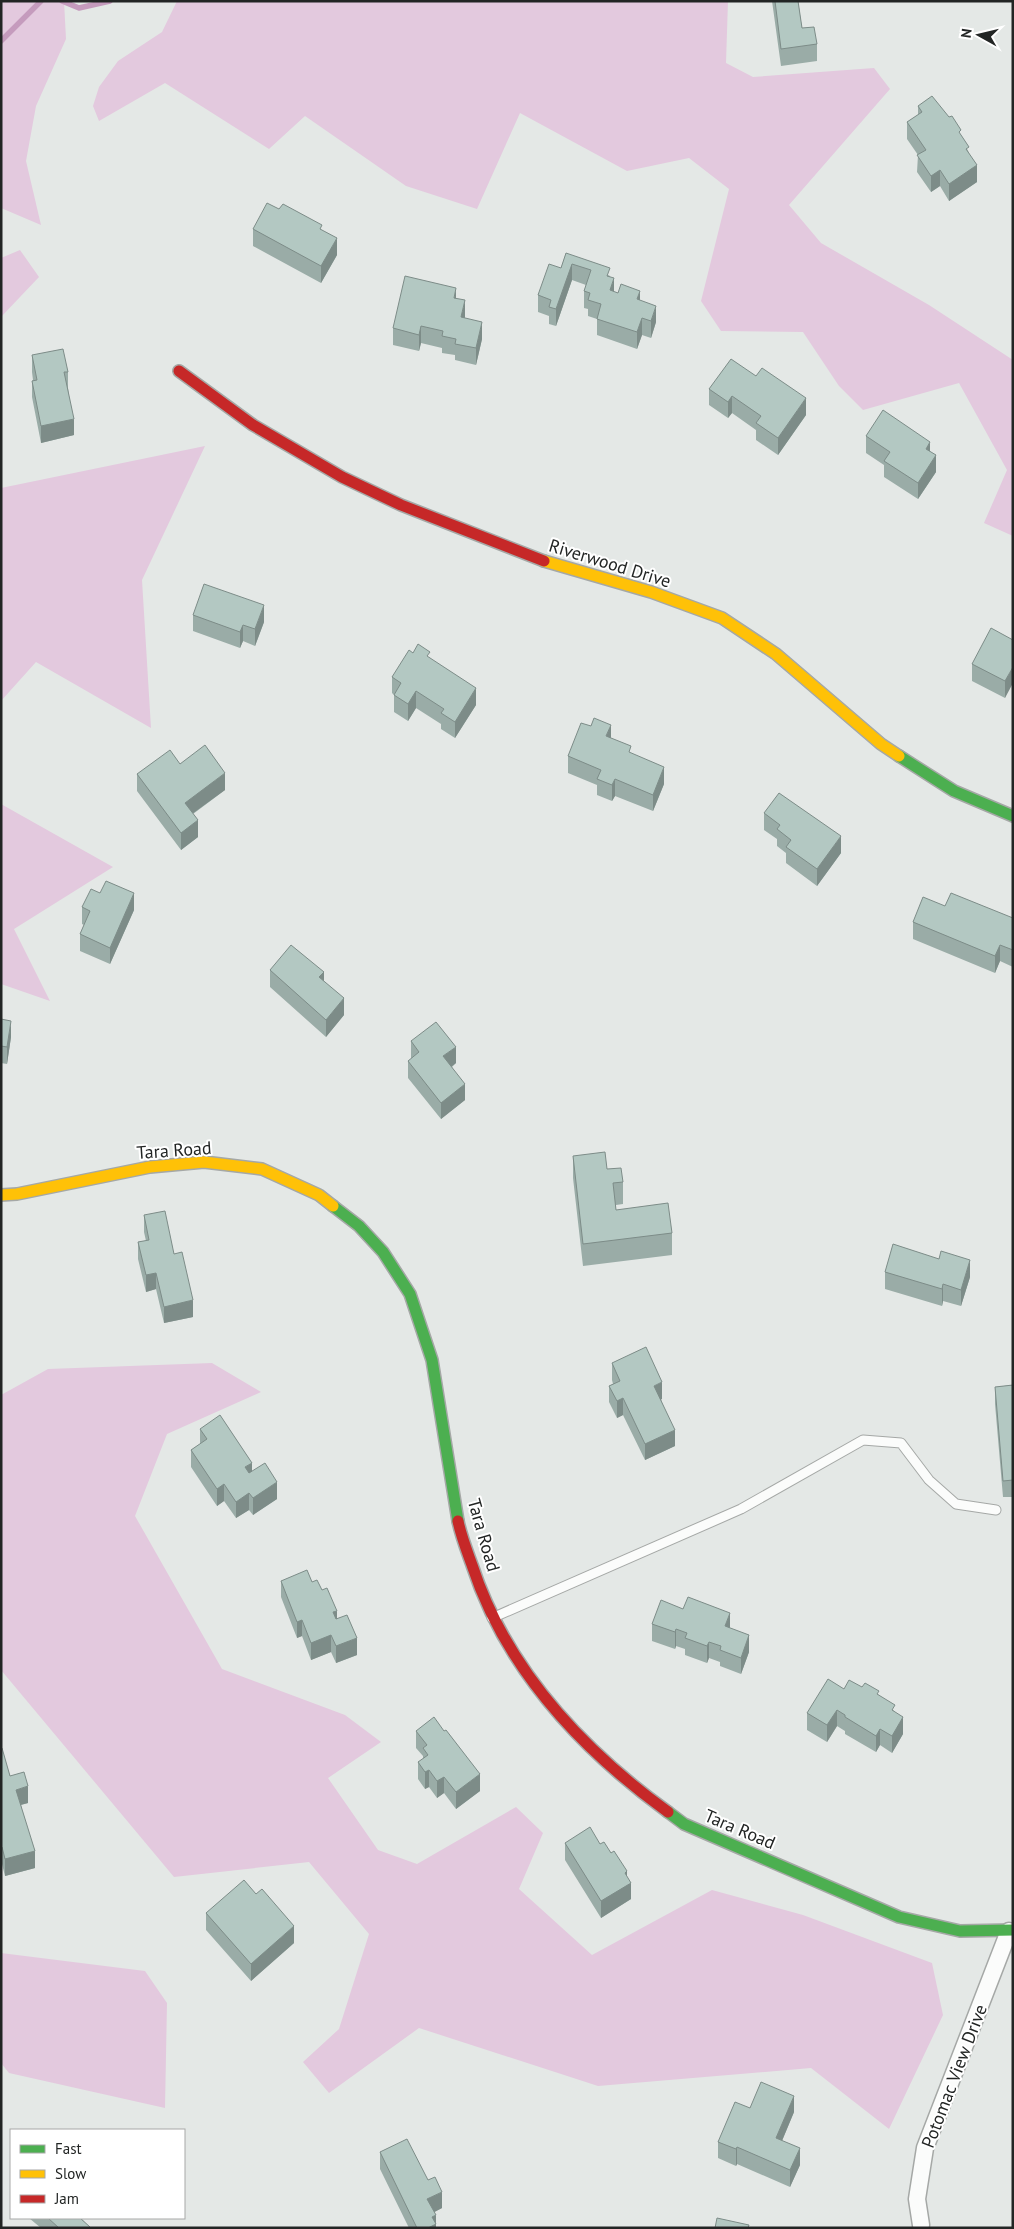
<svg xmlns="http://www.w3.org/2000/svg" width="1014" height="2229" viewBox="0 0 1014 2229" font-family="'PT Sans',sans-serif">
<rect width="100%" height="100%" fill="#e4e8e6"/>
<path fill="#e3c9de" d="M 1,1 L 64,1 L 66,39 L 36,106 L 26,161 L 41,225 L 1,208 Z
M 177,1 L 728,1 L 726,63 L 753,77 L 874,68 L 890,89 L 789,205 L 821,243 L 929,305 L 1013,360 L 1013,536 L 984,523 L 1007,470 L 959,383 L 863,410 L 839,386 L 803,332 L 721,331 L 701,301 L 729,189 L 689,158 L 627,171 L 520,113 L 477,209 L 406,186 L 305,116 L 269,149 L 165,83 L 99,121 L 93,106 L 99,87 L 118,61 L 162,32 Z
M 20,250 L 39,277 L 1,317 L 1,258 Z
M 205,446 L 142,580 L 151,728 L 36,662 L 1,701 L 1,488 Z
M 1,804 L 113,867 L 14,929 L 50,1001 L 1,984 Z
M 212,1363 L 261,1392 L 167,1434 L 135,1516 L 222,1669 L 345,1715 L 381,1742 L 328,1778 L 378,1850 L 417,1864 L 516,1807 L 543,1833 L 519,1889 L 592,1955 L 712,1890 L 803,1915 L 932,1963 L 943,2015 L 889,2129 L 811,2068 L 598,2086 L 419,2028 L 329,2093 L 303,2062 L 339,2029 L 369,1934 L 309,1862 L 174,1877 L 1,1670 L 1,1395 L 48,1369 Z
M 1,1953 L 145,1971 L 167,2003 L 165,2108 L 9,2073 L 1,2063 Z"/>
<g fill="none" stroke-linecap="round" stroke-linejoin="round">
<path stroke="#c59bbd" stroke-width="5.5" d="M 62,1 L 79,8 L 110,1
M 1,41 L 41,1"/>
<g stroke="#a5a8a6" stroke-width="11">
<path id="lane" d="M 492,1618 L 741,1509 L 863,1440 L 901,1443 L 929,1480 L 956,1504 L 996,1510"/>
</g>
<g stroke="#a5a8a6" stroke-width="19">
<path id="street" d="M 921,2225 L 917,2199 L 925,2148 L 1009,1931"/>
</g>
<g stroke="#a5a8a6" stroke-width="14">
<path id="fast" d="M 899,756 L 954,791 L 1013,816
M 333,1206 L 359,1226 L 383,1252 L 410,1294 L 432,1360 L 458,1521
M 668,1812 L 684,1824 L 899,1917 L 960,1931 L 1013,1930"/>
</g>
<g stroke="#a5a8a6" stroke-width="14">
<path id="slow" d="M 544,561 L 651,592 L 722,618 L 776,654 L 881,744 L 899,756
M 1,1195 L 17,1194 L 150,1167 L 204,1162 L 262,1169 L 319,1195 L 333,1206"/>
</g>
<g stroke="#a5a8a6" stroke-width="14">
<path id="jam" d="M 179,371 L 253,425 L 342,477 L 401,505 L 544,561
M 458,1521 C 461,1536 467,1551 472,1565 C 506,1669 581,1749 668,1812"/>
</g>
<use href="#lane" stroke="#fbfcfb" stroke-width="9"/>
<use href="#street" stroke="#fbfcfb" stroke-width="16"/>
<use href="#fast" stroke="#4caf50" stroke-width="11"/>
<use href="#slow" stroke="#ffc107" stroke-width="11"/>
<use href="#jam" stroke="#c62828" stroke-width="11"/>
</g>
<path fill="#9aaca7" d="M 772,1 L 798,1 L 802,28 L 817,44 L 817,61 L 781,66 Z
M 918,106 L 961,136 L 969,153 L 977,182 L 949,201 L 940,186 L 931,192 L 917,172 L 918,155 L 907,139 L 907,122 L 918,115 Z
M 279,209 L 322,230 L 337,255 L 321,283 L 253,246 L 253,229 Z
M 566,253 L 610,276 L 614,292 L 640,300 L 656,322 L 651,338 L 642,335 L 637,349 L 597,335 L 597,319 L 588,316 L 588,309 L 584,308 L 584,291 L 586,285 L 572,280 L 556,326 L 549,324 L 549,316 L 538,312 L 538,295 L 561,268 Z
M 456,298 L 465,318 L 482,339 L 476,365 L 455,360 L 455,355 L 442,353 L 442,348 L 421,343 L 419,351 L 393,345 L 393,328 Z
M 32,355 L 68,372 L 68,388 L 74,435 L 41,443 L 32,397 L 32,381 L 33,380 L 32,372 Z
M 709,389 L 806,415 L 778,455 L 756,440 L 756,430 L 732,413 L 728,418 L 709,405 Z
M 866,436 L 930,451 L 936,472 L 918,499 L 884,477 L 884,465 L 866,453 Z
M 193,615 L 264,622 L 255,646 L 243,641 L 240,648 L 193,631 Z
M 1013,640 L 1005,698 L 972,681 L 972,664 Z
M 413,653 L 430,658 L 476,705 L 455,738 L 441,729 L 441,724 L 416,708 L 408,721 L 394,712 L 394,695 L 392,693 L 392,677 Z
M 611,738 L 664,784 L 653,811 L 615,796 L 612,801 L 597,795 L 597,785 L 568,773 L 568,756 Z
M 180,764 L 225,790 L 193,814 L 198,837 L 181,850 L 137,791 L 137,774 Z
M 764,813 L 841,853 L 817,886 L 786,863 L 786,853 L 777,846 L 777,839 L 764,830 Z
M 945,906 L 1013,918 L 1013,967 L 1000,961 L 995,973 L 913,939 L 913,922 Z
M 82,907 L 134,910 L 110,964 L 80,951 L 80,934 L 84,925 L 82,924 Z
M 270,970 L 324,981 L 344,1015 L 326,1037 L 270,987 Z
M 1,1019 L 11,1037 L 7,1064 L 1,1063 Z
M 411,1041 L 456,1063 L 452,1067 L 465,1100 L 441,1119 L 408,1078 L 408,1061 L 411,1059 Z
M 573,1156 L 607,1169 L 623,1182 L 623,1204 L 616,1205 L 616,1210 L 672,1233 L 672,1255 L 583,1266 L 573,1178 Z
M 144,1215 L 174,1254 L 193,1317 L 164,1323 L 156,1289 L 146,1292 L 138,1259 L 138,1242 L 146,1241 L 144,1232 Z
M 885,1272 L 970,1277 L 961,1306 L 943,1301 L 942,1306 L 885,1289 Z
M 612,1363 L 662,1399 L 661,1399 L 675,1446 L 645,1460 L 623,1415 L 617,1418 L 609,1402 L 609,1386 L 613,1384 L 612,1380 Z
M 1013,1385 L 1013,1497 L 1003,1497 L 995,1404 L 995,1387 Z
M 200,1429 L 252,1472 L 277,1499 L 253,1515 L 249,1510 L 236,1518 L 224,1501 L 217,1506 L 191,1467 L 191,1450 L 200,1444 Z
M 281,1581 L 312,1582 L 322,1590 L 357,1655 L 336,1663 L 331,1652 L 311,1660 L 302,1636 L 297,1638 L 281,1597 Z
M 652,1624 L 730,1628 L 749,1652 L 741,1674 L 720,1666 L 720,1662 L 709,1658 L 707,1663 L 685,1655 L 685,1649 L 676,1646 L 675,1649 L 652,1641 Z
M 862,1687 L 879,1695 L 895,1712 L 903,1734 L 892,1753 L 880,1745 L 876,1752 L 845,1734 L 845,1731 L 837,1726 L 827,1742 L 807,1730 L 807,1713 L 844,1689 Z
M 416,1731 L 480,1791 L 456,1809 L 444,1793 L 437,1798 L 429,1787 L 425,1789 L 418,1779 L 418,1762 L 423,1759 L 423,1756 L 416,1748 Z
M 1,1748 L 10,1776 L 28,1803 L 21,1805 L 35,1868 L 5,1876 L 2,1864 Z
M 565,1843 L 600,1844 L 611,1853 L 627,1877 L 631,1899 L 601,1918 L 565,1860 Z
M 206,1913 L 294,1943 L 251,1981 L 206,1930 Z
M 750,2108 L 794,2112 L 782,2141 L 800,2165 L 790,2187 L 737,2164 L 736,2166 L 718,2158 L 718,2142 Z
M 380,2152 L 442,2208 L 434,2212 L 436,2228 L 409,2228 L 380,2169 Z
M 11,2182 L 11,2202 L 10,2200 L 10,2183 Z
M 29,2218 L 81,2218 L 90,2228 L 41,2228 Z"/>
<path fill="#7d8c88" d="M 977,165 L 977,182 L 949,201 L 949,184 Z
M 940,170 L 940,186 L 931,192 L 931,176 Z
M 337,238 L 337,255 L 321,283 L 321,266 Z
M 572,264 L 572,280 L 556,326 L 556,309 Z
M 614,278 L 614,295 L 610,290 Z
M 456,288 L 456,305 L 454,298 Z
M 640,291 L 640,308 L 637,299 Z
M 465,300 L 465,317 L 461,334 L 461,317 Z
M 656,306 L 656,322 L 651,338 L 651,321 Z
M 642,318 L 642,335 L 637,349 L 637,332 Z
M 482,322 L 482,339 L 476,365 L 476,348 Z
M 421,326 L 421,343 L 419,351 L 419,335 Z
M 732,396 L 732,413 L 728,418 L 728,402 Z
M 806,398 L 806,415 L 778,455 L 778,438 Z
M 74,419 L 74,435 L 41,443 L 41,426 Z
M 930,442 L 930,458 L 926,449 Z
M 936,455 L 936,472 L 918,499 L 918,483 Z
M 264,605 L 264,622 L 255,646 L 255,629 Z
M 243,625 L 243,641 L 240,648 L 240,632 Z
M 1013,667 L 1013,683 L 1005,698 L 1005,681 Z
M 476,688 L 476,705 L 455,738 L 455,722 Z
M 416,691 L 416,708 L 408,721 L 408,704 Z
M 611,725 L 611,742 L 606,736 Z
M 664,767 L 664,784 L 653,811 L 653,795 Z
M 225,773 L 225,790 L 185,819 L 185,803 Z
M 615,779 L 615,796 L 612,801 L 612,785 Z
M 198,820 L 198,837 L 181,850 L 181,833 Z
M 841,836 L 841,853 L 817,886 L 817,869 Z
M 134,893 L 134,910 L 110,964 L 110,948 Z
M 1000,945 L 1000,961 L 995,973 L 995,956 Z
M 324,972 L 324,989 L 319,977 Z
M 344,998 L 344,1015 L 326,1037 L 326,1020 Z
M 11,1021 L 11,1037 L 7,1064 L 7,1047 Z
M 456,1047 L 456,1063 L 443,1073 L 443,1056 Z
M 465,1084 L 465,1100 L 441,1119 L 441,1103 Z
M 970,1260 L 970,1277 L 961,1306 L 961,1290 Z
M 156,1273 L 156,1289 L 146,1292 L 146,1275 Z
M 943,1284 L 943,1301 L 942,1306 L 942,1289 Z
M 193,1300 L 193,1317 L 164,1323 L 164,1307 Z
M 662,1382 L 662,1399 L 654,1403 L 654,1386 Z
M 623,1398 L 623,1415 L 617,1418 L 617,1401 Z
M 675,1430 L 675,1446 L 645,1460 L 645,1444 Z
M 252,1463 L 252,1479 L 245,1467 Z
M 277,1482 L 277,1499 L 253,1515 L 253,1498 Z
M 224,1484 L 224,1501 L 217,1506 L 217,1489 Z
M 249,1493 L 249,1510 L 236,1518 L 236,1502 Z
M 337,1611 L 337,1628 L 333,1612 Z
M 730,1613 L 730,1630 L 725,1626 Z
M 302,1620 L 302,1636 L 297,1638 L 297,1622 Z
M 676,1629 L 676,1646 L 675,1649 L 675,1632 Z
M 331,1635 L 331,1652 L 311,1660 L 311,1643 Z
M 749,1635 L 749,1652 L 741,1674 L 741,1658 Z
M 357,1638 L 357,1655 L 336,1663 L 336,1646 Z
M 709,1642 L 709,1658 L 707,1663 L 707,1646 Z
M 837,1710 L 837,1726 L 827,1742 L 827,1725 Z
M 903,1717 L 903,1734 L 892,1753 L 892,1736 Z
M 880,1729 L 880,1745 L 876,1752 L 876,1736 Z
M 429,1770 L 429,1787 L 425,1789 L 425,1772 Z
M 480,1774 L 480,1791 L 456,1809 L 456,1792 Z
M 444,1777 L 444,1793 L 437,1798 L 437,1781 Z
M 28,1786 L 28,1803 L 16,1806 L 16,1790 Z
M 1,1847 L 2,1847 L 2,1864 L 1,1864 Z
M 35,1851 L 35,1868 L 5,1876 L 5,1859 Z
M 627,1871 L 627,1885 L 631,1883 L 631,1899 L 601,1918 L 601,1901 L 625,1873 Z
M 294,1926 L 294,1943 L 251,1981 L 251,1964 Z
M 794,2096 L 794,2112 L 776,2155 L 776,2138 Z
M 737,2147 L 737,2164 L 736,2166 L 736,2149 Z
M 800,2148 L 800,2165 L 790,2187 L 790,2170 Z
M 442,2192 L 442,2208 L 427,2216 L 427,2199 Z
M 436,2215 L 436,2228 L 428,2228 L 432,2217 Z"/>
<path fill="#b3c8c2" stroke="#7d8c88" d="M 775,1 L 798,1 L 802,28 L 814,27 L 817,44 L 781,49 Z
M 932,96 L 949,117 L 952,116 L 961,130 L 959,132 L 969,147 L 966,149 L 977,165 L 949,184 L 940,170 L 931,176 L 917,155 L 926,150 L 907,122 L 922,112 L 918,106 Z
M 267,203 L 279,209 L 283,204 L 322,225 L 320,229 L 337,238 L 321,266 L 253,229 Z
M 566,253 L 610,268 L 607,276 L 614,278 L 610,290 L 618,293 L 621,284 L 640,291 L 637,299 L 656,306 L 651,321 L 642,318 L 637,332 L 597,319 L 601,304 L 588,300 L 590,293 L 584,291 L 591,270 L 572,264 L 556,309 L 549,307 L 551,300 L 538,295 L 549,264 L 561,268 Z
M 405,276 L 456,288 L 454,298 L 465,300 L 461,317 L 482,322 L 476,348 L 455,344 L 456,339 L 442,336 L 443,331 L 421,326 L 419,335 L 393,328 Z
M 63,349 L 68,372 L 64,372 L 74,419 L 41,426 L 32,381 L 37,380 L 32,355 Z
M 731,359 L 756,376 L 762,368 L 806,398 L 778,438 L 756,423 L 761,416 L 732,396 L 728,402 L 709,389 Z
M 883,410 L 930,442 L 926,449 L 936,455 L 918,483 L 884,461 L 890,452 L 866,436 Z
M 204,584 L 264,605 L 255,629 L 243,625 L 240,632 L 193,615 Z
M 991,628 L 1013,640 L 1013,667 L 1005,681 L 972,664 Z
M 418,644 L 430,652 L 427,656 L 476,688 L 455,722 L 441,713 L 444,709 L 416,691 L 408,704 L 394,695 L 401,683 L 392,677 L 409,650 L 413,653 Z
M 594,718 L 611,725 L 606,736 L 631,746 L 629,752 L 664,767 L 653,795 L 615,779 L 612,785 L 597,779 L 601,770 L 568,756 L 581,723 L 591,726 Z
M 205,745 L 225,773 L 185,803 L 198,820 L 181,833 L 137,774 L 170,750 L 180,764 Z
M 779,793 L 841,836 L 817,869 L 786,847 L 791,840 L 777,829 L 780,825 L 764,813 Z
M 106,881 L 134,893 L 110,948 L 80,934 L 90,911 L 82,907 L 91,889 L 100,893 Z
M 951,893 L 1013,918 L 1013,950 L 1000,945 L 995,956 L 913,922 L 923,897 L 945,906 Z
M 291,945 L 324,972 L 319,977 L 344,998 L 326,1020 L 270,970 Z
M 1,1019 L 11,1021 L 7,1047 L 1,1046 Z
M 436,1022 L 456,1047 L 443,1056 L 465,1084 L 441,1103 L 408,1061 L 419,1052 L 411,1041 Z
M 605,1152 L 607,1169 L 621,1168 L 623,1182 L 613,1183 L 616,1210 L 668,1203 L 672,1233 L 583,1244 L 573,1156 Z
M 165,1211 L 174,1254 L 182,1252 L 193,1300 L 164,1307 L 156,1273 L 146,1275 L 138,1242 L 149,1240 L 144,1215 Z
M 893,1244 L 939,1259 L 941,1251 L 970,1260 L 961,1290 L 943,1284 L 942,1289 L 885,1272 Z
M 646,1347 L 662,1382 L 654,1386 L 675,1430 L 645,1444 L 623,1398 L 617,1401 L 609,1386 L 620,1381 L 612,1363 Z
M 1013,1385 L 1013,1480 L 1003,1481 L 995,1387 Z
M 220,1415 L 252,1463 L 245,1467 L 249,1473 L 265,1463 L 277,1482 L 253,1498 L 249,1493 L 236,1502 L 224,1484 L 217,1489 L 191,1450 L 207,1439 L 200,1429 Z
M 307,1570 L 312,1582 L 317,1580 L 322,1590 L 327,1588 L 337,1611 L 333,1612 L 336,1619 L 347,1615 L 357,1638 L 336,1646 L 331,1635 L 311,1643 L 302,1620 L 297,1622 L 281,1581 Z
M 688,1597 L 730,1613 L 725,1626 L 749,1635 L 741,1658 L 720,1650 L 721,1646 L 709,1642 L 707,1646 L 685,1638 L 687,1633 L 676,1629 L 675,1632 L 652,1624 L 661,1600 L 683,1609 Z
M 828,1679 L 844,1689 L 849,1680 L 862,1687 L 865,1683 L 879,1691 L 877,1694 L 895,1705 L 892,1710 L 903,1717 L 892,1736 L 880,1729 L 876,1736 L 845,1717 L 845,1715 L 837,1710 L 827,1725 L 807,1713 Z
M 434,1717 L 444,1731 L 446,1730 L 480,1774 L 456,1792 L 444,1777 L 437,1781 L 429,1770 L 425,1772 L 418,1762 L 428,1755 L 423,1748 L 427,1745 L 416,1731 Z
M 1,1748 L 2,1748 L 10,1776 L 24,1772 L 28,1786 L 16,1790 L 35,1851 L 5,1859 L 2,1847 L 1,1847 Z
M 590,1827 L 600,1844 L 604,1842 L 611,1853 L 614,1851 L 627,1871 L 625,1873 L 631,1883 L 601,1901 L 565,1843 Z
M 244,1880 L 256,1894 L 262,1889 L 294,1926 L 251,1964 L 206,1913 Z
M 761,2082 L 794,2096 L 776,2138 L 800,2148 L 790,2170 L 737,2147 L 736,2149 L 718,2142 L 735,2102 L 750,2108 Z
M 407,2139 L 428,2180 L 435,2177 L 442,2192 L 427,2199 L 436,2215 L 432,2217 L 436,2224 L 428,2228 L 417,2228 L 380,2152 Z
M 48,2218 L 80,2218 L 90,2227 L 90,2228 L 59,2228 Z
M 717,2218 L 749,2225 L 748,2228 L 715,2228 Z"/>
<g text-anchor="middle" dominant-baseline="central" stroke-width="4" stroke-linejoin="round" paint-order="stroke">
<g font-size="18" fill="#222524" stroke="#fff">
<text transform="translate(610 563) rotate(17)">Riverwood Drive</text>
<text transform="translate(174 1150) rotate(-4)">Tara Road</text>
<text transform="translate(484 1535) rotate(74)">Tara Road</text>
<text transform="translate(740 1829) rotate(23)">Tara Road</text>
<text transform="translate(954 2076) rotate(-69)">Potomac View Drive</text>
</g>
</g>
<rect width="1014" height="2229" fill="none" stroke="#222524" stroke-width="5"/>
<rect x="10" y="2129" width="175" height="90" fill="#ffffff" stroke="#a7a8a7"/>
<rect x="20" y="2145" width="25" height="8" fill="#4caf50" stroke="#a7a8a7"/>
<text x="55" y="2154" font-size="15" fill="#222524">Fast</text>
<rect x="20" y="2170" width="25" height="8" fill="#ffc107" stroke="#a7a8a7"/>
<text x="55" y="2179" font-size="15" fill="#222524">Slow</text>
<rect x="20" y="2195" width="25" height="8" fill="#c62828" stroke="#a7a8a7"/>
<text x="55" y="2204" font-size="15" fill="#222524">Jam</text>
<g transform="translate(979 35) rotate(278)" stroke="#ffffff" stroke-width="4" paint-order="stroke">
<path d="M0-4L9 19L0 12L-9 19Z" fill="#222524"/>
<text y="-8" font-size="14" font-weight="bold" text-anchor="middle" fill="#222524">N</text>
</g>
</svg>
